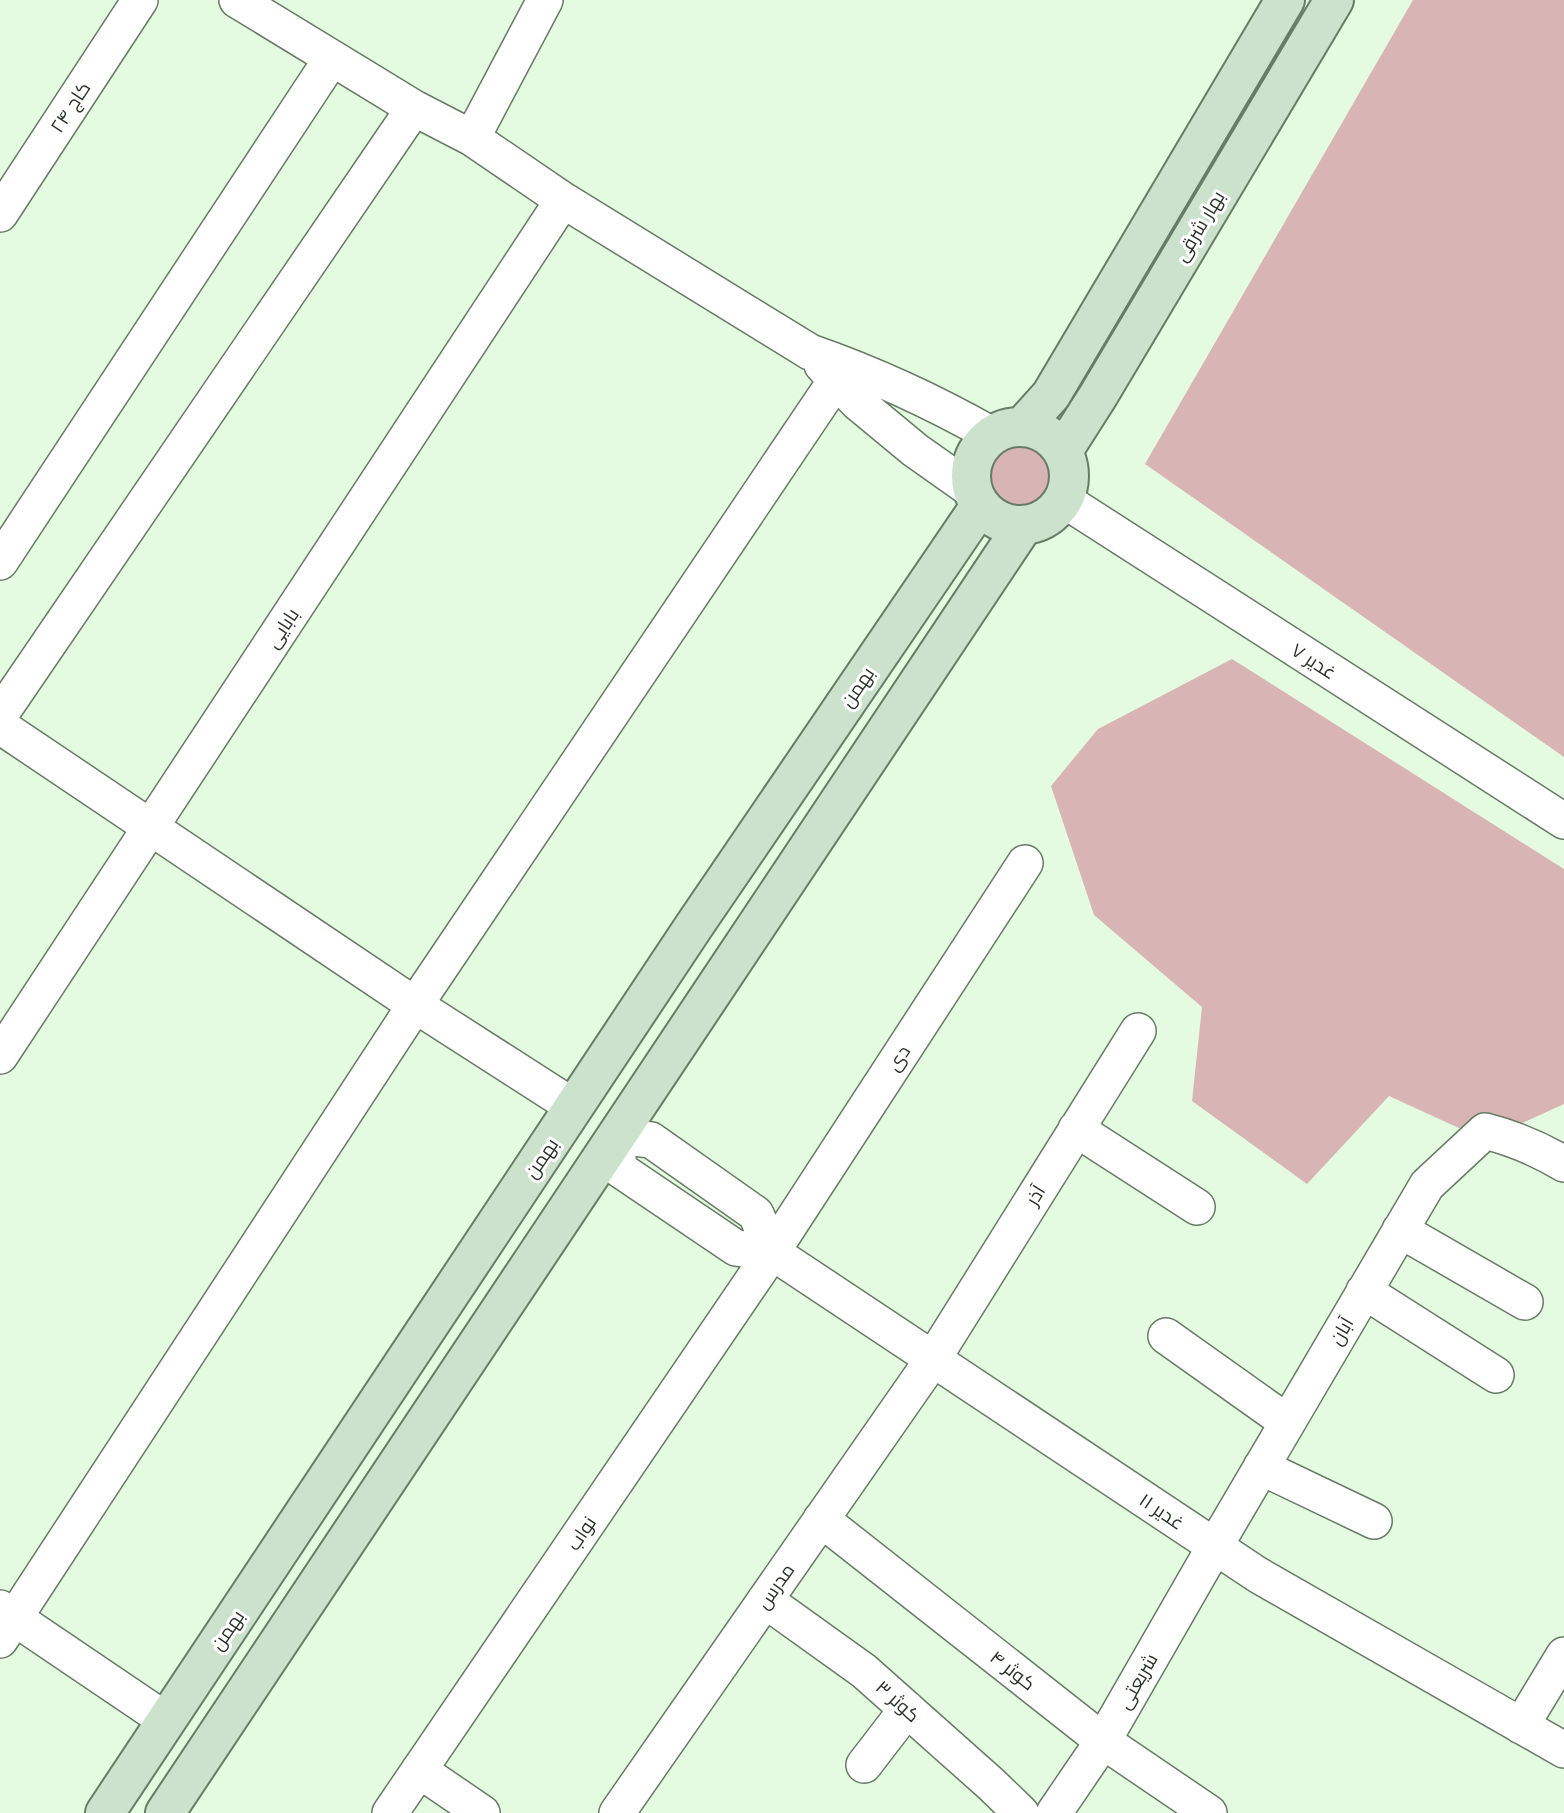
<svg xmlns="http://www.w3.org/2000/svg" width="1564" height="1813" viewBox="0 0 1564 1813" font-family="Raleway,Cairo,sans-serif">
<rect width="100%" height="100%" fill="#e4fae1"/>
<path fill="#d8b5b4" d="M 1413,0 L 1564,0 L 1564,757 L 1145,464 Z
M978 476a42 42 0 1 1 84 0a42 42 0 1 1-84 0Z
M 1232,659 L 1564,869 L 1564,1104 L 1485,1140 L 1389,1096 L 1307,1184 L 1192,1101 L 1202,1007 L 1094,915 L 1051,786 L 1098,729 Z"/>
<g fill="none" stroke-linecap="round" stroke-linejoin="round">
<g stroke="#677b65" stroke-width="38">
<path id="street" d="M 237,0 L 414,108 L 472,138 L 563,200 L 810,352 C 873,374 934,402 992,435
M 472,138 L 545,0
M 0,214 L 140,0
M 822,365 L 857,402 L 915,450 L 973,491
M 1064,500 L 1564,821
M 0,562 L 332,58
M 0,715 L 414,108
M 0,726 L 415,1005 L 574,1107
M 0,1056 L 563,200
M 1076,1129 L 1197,1207
M 616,1136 L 651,1140 L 756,1214 L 772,1252 L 736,1248 L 619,1169 Z
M 1400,1230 L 1525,1302
M 772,1252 L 1258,1575 L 1564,1750
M 1364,1291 L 1496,1375
M 1166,1336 L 1287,1422
M 1261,1467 L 1374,1521
M 821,1519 L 1103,1741 L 1209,1813
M 765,1600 L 864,1671 L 991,1784 L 1021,1813
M 0,1608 L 167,1721
M 0,1640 L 415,1005 L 836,380
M 1521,1726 L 1564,1655
M 864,1765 L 907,1709
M 419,1770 L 482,1813
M 390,1813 L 772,1252 L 1025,863
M 617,1813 L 933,1359 L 1138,1031
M 1054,1813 L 1103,1741 L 1215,1546 L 1427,1185 L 1485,1131 C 1513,1138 1539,1149 1564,1164"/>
</g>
<g stroke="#677b65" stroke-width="42">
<path id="secondary" d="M 1023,426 L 1051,395 L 1285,0
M971 476a49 49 0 1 1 98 0a49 49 0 1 1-98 0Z
M 1063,451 L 1098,396 L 1334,0
M 105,1813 L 694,926 L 980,506
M 165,1813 L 1023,526"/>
</g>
<use href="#street" stroke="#fff" stroke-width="35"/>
<use href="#secondary" stroke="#cde2cc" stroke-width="38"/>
</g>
<g text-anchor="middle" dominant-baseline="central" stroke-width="6" stroke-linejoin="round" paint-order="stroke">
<g font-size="19" fill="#293229" stroke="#fff">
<text transform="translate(70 107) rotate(-57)">کاج ۲۴</text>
<text transform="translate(1199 226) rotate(-59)">بهار شرقی</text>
<text transform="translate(282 628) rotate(-57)">بابایی</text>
<text transform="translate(1314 661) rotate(33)">غدیر ۷</text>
<text transform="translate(857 687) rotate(-56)">بهمن</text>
<text transform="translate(898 1058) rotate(-57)">دی</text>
<text transform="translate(541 1158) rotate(-56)">بهمن</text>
<text transform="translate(1035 1195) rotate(-58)">آذر</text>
<text transform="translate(1341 1331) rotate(-60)">آبان</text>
<text transform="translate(1162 1511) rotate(34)">غدیر ۱۱</text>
<text transform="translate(581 1533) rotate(-56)">نواب</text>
<text transform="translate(775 1586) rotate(-55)">مدرس</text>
<text transform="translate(227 1630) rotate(-56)">بهمن</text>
<text transform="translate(1013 1670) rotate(38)">کوثر ۴</text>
<text transform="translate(1137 1681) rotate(-60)">شریعتی</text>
<text transform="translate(898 1701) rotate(42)">کوثر ۳</text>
</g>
</g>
</svg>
